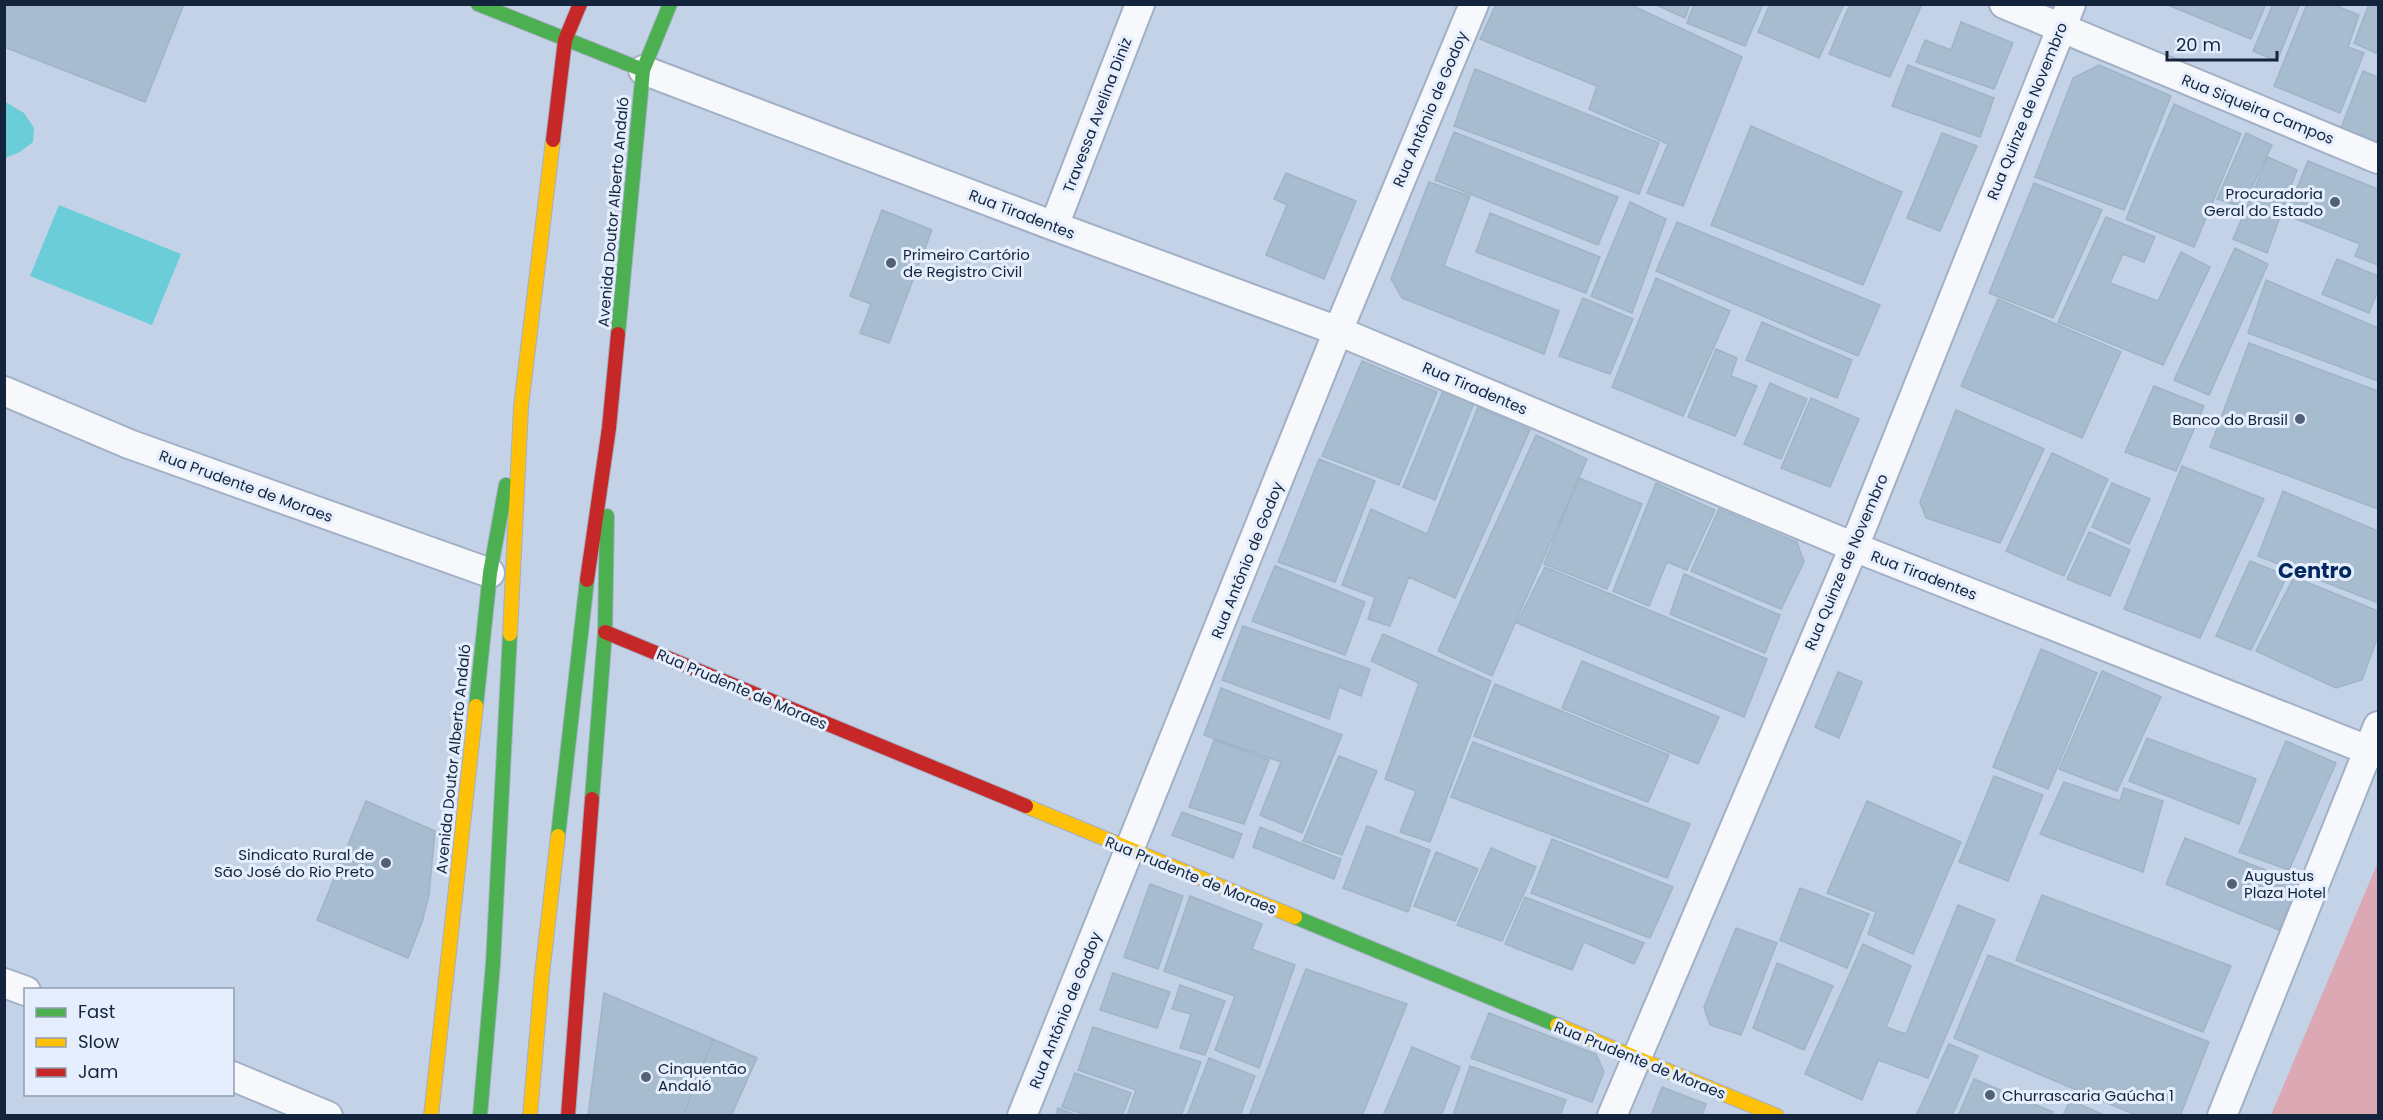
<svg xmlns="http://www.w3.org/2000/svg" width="2383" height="1120" viewBox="0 0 2383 1120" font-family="Poppins,sans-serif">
<rect width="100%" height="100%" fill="#c4d2e7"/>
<path fill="#dba8b4" d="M 2378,862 L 2378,1115 L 2271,1115 Z"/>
<path fill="#6acdd7" d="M 4,101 L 24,113 L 34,128 L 33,142 L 20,152 L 5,158 Z
M 59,205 L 181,254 L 152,325 L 30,276 Z"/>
<path fill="#a7bccf" stroke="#a0b4c7" stroke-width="1.5" d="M 4,4 L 184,4 L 145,102 L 4,47 Z
M 1496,4 L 1629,4 L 1742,57 L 1683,206 L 1647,193 L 1668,144 L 1589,109 L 1597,86 L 1480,39 Z
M 1654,4 L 1690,4 L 1685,18 Z
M 1694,4 L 1763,4 L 1745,46 L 1687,23 Z
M 1770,4 L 1844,4 L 1819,58 L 1758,32 Z
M 1850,4 L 1922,4 L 1890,77 L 1829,54 Z
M 2165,4 L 2266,4 L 2251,39 Z
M 2273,4 L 2300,4 L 2277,61 L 2253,51 Z
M 2307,4 L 2332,4 L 2359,15 L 2348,47 L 2364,53 L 2340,113 L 2274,86 Z
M 2369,4 L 2378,4 L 2378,54 L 2354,43 Z
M 1961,22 L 2013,43 L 1994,89 L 1916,62 L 1925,40 L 1951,50 Z
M 1908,65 L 1994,98 L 1980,137 L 1892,106 Z
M 2099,65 L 2171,96 L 2124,210 L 2035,177 L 2073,78 Z
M 1475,69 L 1659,143 L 1639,194 L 1454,126 Z
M 2363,71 L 2378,77 L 2378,142 L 2341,128 Z
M 2174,104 L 2241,134 L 2194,247 L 2126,219 Z
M 1751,126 L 1902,192 L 1863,285 L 1711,225 Z
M 1454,132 L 1618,197 L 1598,245 L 1435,180 Z
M 1942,133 L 1977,146 L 1940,231 L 1907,218 Z
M 2246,133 L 2272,145 L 2243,207 L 2217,199 Z
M 2268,157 L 2297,170 L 2267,253 L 2233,239 Z
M 2308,161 L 2378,189 L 2378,265 L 2355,256 L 2360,244 L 2286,215 Z
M 1286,173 L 1356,201 L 1324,279 L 1266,255 L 1287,205 L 1274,199 Z
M 1429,182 L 1470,196 L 1444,266 L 1559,311 L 1544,354 L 1402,298 L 1391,279 Z
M 2034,183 L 2102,210 L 2053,318 L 1989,293 Z
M 1630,202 L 1666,219 L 1632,313 L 1591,296 Z
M 882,210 L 932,230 L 889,343 L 860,333 L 871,304 L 850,296 Z
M 1490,213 L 1600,257 L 1586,293 L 1476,252 Z
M 2106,217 L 2155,237 L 2144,262 L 2123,254 L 2110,283 L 2158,301 L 2181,252 L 2210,267 L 2163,365 L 2058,322 Z
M 1677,222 L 1880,305 L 1858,356 L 1656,271 Z
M 2235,248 L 2268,264 L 2209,395 L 2174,380 Z
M 2337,259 L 2378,276 L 2378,290 L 2369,313 L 2322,294 Z
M 1656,278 L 1730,311 L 1683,416 L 1612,387 Z
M 2266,280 L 2378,328 L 2378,381 L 2248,333 Z
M 1583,298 L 1633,319 L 1610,374 L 1559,356 Z
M 1998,299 L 2121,352 L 2082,438 L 1961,386 Z
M 1762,322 L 1852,360 L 1837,398 L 1746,360 Z
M 2249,343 L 2378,391 L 2378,509 L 2210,447 Z
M 1716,349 L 1737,358 L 1731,376 L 1757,386 L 1735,436 L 1688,417 Z
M 1362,361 L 1437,392 L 1399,485 L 1322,456 Z
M 1770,383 L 1807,399 L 1781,459 L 1744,444 Z
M 2154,386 L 2204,406 L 2176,471 L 2125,452 Z
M 1443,391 L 1474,403 L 1435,500 L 1403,487 Z
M 1811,398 L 1859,419 L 1830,487 L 1781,468 Z
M 1478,407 L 1530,430 L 1455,598 L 1409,577 L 1390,626 L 1368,619 L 1375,597 L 1342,585 L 1371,509 L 1427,534 Z
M 1956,410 L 2044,449 L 2000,543 L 1926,518 L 1920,502 Z
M 1536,435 L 1587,459 L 1492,676 L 1438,651 Z
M 2052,453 L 2108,479 L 2064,576 L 2006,551 Z
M 1319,459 L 1375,481 L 1335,582 L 1278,562 Z
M 2182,466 L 2264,499 L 2200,638 L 2124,609 Z
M 1579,478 L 1642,504 L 1607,589 L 1544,564 Z
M 1656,483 L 1715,510 L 1687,570 L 1667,562 L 1649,606 L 1613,591 Z
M 2112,483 L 2150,499 L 2129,544 L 2092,527 Z
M 2283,491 L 2378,531 L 2378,603 L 2258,556 Z
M 1719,509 L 1797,542 L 1804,562 L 1781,609 L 1691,571 Z
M 2089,532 L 2130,550 L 2110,596 L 2067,579 Z
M 2250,561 L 2287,576 L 2251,650 L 2216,636 Z
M 1275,566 L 1365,602 L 1345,655 L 1252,621 Z
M 1545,567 L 1767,659 L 1744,717 L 1517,623 Z
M 1684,574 L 1780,615 L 1765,653 L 1670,614 Z
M 2294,577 L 2378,611 L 2378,636 L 2362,680 L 2336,688 L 2256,651 Z
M 1243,626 L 1370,669 L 1361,696 L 1339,687 L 1329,719 L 1222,680 Z
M 1383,634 L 1491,681 L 1430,842 L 1400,832 L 1416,791 L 1385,779 L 1419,683 L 1371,661 Z
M 2041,649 L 2097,673 L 2048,789 L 1993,767 Z
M 1582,661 L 1719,717 L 1698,764 L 1562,708 Z
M 2102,671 L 2161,697 L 2117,791 L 2059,769 Z
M 1838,672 L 1862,682 L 1839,738 L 1815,727 Z
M 1495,684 L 1669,755 L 1648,802 L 1474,736 Z
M 1221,688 L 1342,735 L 1302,833 L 1260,815 L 1281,762 L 1204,735 Z
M 2147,738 L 2256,779 L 2239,824 L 2129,781 Z
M 1214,740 L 1269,760 L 1244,824 L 1189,807 Z
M 2286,741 L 2336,763 L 2289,870 L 2239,852 Z
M 1473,742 L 1690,824 L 1667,878 L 1451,797 Z
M 1339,756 L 1377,771 L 1342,855 L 1303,841 Z
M 1994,776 L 2043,795 L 2008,881 L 1959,862 Z
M 2064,782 L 2120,801 L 2124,788 L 2163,801 L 2143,872 L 2040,834 Z
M 366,801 L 435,831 L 429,895 L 422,922 L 408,958 L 317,920 Z
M 1867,801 L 1961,842 L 1913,954 L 1868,934 L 1876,912 L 1827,893 Z
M 1182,812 L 1242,834 L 1233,858 L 1172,835 Z
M 1367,826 L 1430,850 L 1408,912 L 1343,888 Z
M 1260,827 L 1341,859 L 1334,879 L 1253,847 Z
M 2185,838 L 2298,883 L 2279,930 L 2166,884 Z
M 1552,839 L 1673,887 L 1650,938 L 1531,893 Z
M 1491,848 L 1536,867 L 1502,941 L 1457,925 Z
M 1436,852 L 1478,869 L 1455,921 L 1414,906 Z
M 1150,884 L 1183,896 L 1158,969 L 1124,957 Z
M 1800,888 L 1869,914 L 1847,968 L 1780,940 Z
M 2042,895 L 2231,966 L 2203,1032 L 2016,960 Z
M 1190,896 L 1262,924 L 1252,949 L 1295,965 L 1259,1068 L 1215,1050 L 1235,996 L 1164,971 Z
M 1525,897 L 1644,943 L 1634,964 L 1584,942 L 1572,970 L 1505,944 Z
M 1958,905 L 1995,920 L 1928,1078 L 1878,1060 L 1862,1100 L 1805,1074 L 1863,944 L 1911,966 L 1886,1027 L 1906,1034 Z
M 1736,928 L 1777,943 L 1741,1035 L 1710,1025 L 1704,1007 Z
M 1988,955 L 2209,1042 L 2180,1116 L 2138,1116 L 1954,1038 Z
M 1777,963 L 1833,986 L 1804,1050 L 1753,1028 Z
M 1306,969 L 1407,1004 L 1362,1116 L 1249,1116 Z
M 1113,973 L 1170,992 L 1157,1028 L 1100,1010 Z
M 1180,985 L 1225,1001 L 1205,1055 L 1180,1048 L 1191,1014 L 1172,1009 Z
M 604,993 L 713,1039 L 683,1116 L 588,1116 Z
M 1489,1013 L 1596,1054 L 1604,1072 L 1592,1102 L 1471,1058 Z
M 1093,1027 L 1201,1062 L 1181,1116 L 1127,1116 L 1136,1090 L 1078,1070 Z
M 713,1039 L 757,1058 L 731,1116 L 683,1116 Z
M 1949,1044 L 1978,1056 L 1952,1116 L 1916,1116 Z
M 1412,1047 L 1460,1067 L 1441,1116 L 1383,1116 Z
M 1209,1058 L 1255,1076 L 1240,1116 L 1187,1116 Z
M 1470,1066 L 1566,1100 L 1560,1116 L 1453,1115 Z
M 1075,1073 L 1131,1093 L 1122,1116 L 1088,1116 L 1062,1107 Z
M 1974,1079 L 2053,1112 L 2051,1116 L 1958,1116 Z
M 1662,1087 L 1706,1104 L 1702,1116 L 1651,1116 Z
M 2070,1100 L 2106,1116 L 2063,1116 Z
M 1058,1108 L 1078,1116 L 1056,1116 Z"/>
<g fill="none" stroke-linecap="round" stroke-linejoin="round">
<g stroke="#a2b0c6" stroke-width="32">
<path id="street" d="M 2004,4 L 2378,159
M 643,70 L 1054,226 L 1338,331 L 1854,547 L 2378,754
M 1054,226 L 1140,4
M 4,391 L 129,444 L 490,573
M 4,983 L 26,991
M 232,1076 L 328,1116
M 1022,1116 L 1338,331 L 1474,4
M 1612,1116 L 1854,547 L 2071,4
M 2222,1116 L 2378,726"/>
</g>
<g stroke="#a2b0c6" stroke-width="16">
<path id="fast" d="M 478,4 L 643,70
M 618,334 L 643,70 L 670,4
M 476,706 L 490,573 L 506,485
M 592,799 L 605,632 L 607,516
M 558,836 L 587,580
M 1295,917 L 1557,1025
M 480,1116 L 493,964 L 510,634"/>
</g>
<g stroke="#a2b0c6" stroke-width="16">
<path id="slow" d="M 510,634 L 521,407 L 553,140
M 1026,806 L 1295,917
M 1557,1025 L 1777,1116
M 431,1116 L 476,706
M 530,1116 L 542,975 L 558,836"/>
</g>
<g stroke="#a2b0c6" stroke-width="16">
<path id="jam" d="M 553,140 L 565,40 L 580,4
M 587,580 L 609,428 L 618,334
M 605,632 L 1026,806
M 568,1116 L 592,799"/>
</g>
<use href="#street" stroke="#f6f8fb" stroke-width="28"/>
<use href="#fast" stroke="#4caf50" stroke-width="14"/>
<use href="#slow" stroke="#ffc107" stroke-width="14"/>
<use href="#jam" stroke="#c62828" stroke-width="14"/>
</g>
<g fill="#526178" stroke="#e5eefc" stroke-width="2">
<circle cx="2335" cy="202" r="6"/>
<circle cx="891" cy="263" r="6"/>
<circle cx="2300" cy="419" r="6"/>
<circle cx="386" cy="863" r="6"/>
<circle cx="2232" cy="884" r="6"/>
<circle cx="646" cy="1077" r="6"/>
<circle cx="1990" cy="1095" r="6"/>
</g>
<g text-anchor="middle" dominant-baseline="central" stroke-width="6" stroke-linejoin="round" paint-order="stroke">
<g font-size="15" fill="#14243d" stroke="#e5eefc">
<text transform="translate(1430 109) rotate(-67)">Rua Antônio de Godoy</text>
<text transform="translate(2258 109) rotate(22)">Rua Siqueira Campos</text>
<text transform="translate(2027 111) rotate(-68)">Rua Quinze de Novembro</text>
<text transform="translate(1097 115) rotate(-69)">Travessa Avelina Diniz</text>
<text transform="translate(613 212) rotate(-85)">Avenida Doutor Alberto Andaló</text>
<text transform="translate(1022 214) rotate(21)">Rua Tiradentes</text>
<text transform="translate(1475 388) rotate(23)">Rua Tiradentes</text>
<text transform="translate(246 486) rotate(20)">Rua Prudente de Moraes</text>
<text transform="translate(1247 560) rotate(-68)">Rua Antônio de Godoy</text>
<text transform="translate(1846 562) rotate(-67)">Rua Quinze de Novembro</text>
<text transform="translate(1924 575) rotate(21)">Rua Tiradentes</text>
<text transform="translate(742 689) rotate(23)">Rua Prudente de Moraes</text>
<text transform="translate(453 759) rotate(-84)">Avenida Doutor Alberto Andaló</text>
<text transform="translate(1191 875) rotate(22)">Rua Prudente de Moraes</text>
<text transform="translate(1065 1010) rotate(-68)">Rua Antônio de Godoy</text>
<text transform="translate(1640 1060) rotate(22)">Rua Prudente de Moraes</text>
</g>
<g font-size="15" fill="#14243d" stroke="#e5eefc" text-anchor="start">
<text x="2323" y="193" text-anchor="end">Procuradoria<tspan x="2323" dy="17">Geral do Estado</tspan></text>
<text x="903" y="254">Primeiro Cartório<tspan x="903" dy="17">de Registro Civil</tspan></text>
<text x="2288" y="419" text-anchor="end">Banco do Brasil</text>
<text x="374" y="854" text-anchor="end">Sindicato Rural de<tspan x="374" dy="17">São José do Rio Preto</tspan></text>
<text x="2244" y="875">Augustus<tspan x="2244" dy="17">Plaza Hotel</tspan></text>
<text x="658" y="1068">Cinquentão<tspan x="658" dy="17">Andaló</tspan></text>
<text x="2002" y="1095">Churrascaria Gaúcha 1</text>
</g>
<g font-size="21" font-weight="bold" fill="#04295e" stroke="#e5eefc">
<text x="2315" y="570">Centro</text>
</g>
</g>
<rect width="2383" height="1120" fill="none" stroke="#14243d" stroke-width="12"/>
<rect x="24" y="988" width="210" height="108" fill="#e5eefc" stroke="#919db0" stroke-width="1.5"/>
<rect x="36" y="1008" width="30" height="9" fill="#4caf50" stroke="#919db0" stroke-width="1.5"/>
<text x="78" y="1018" font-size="18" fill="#14243d">Fast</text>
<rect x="36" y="1038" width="30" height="9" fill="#ffc107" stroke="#919db0" stroke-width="1.5"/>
<text x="78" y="1048" font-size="18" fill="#14243d">Slow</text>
<rect x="36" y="1068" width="30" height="9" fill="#c62828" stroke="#919db0" stroke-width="1.5"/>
<text x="78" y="1078" font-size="18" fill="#14243d">Jam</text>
<path d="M2167 51v9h110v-9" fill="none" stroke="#14243d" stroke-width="3"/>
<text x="2176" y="51" font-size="18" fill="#14243d" stroke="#e5eefc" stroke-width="4.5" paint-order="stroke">20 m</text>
</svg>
